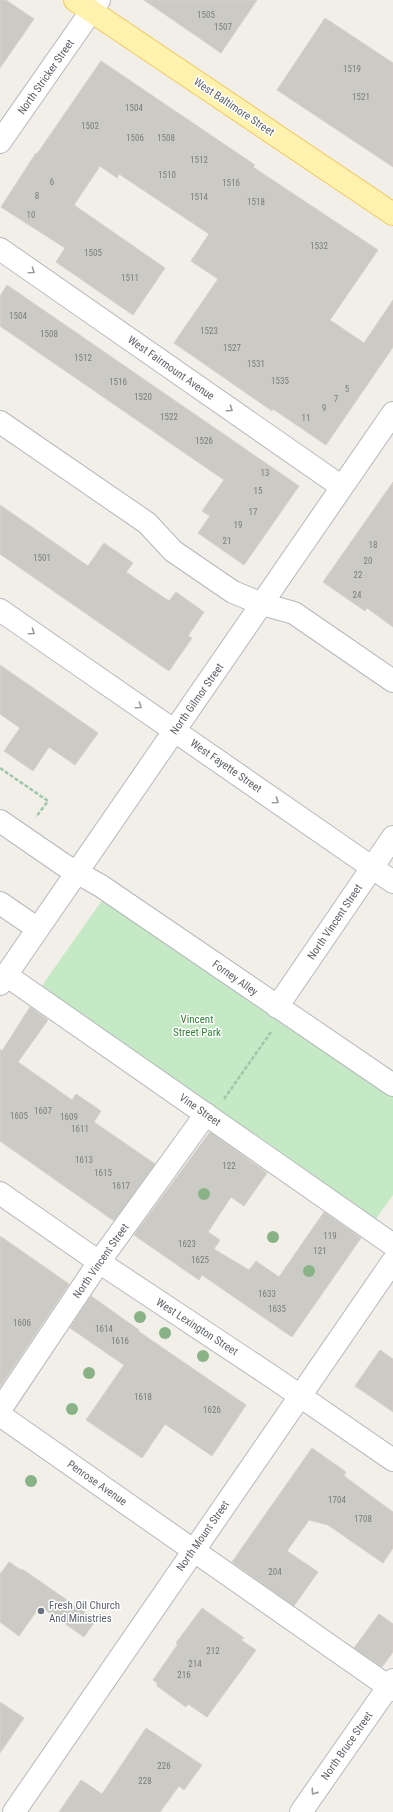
<svg xmlns="http://www.w3.org/2000/svg" width="393" height="1812" viewBox="0 0 393 1812" font-family="'Roboto Condensed',sans-serif">
<rect width="100%" height="100%" fill="#f1efe8"/>
<path fill="#c5e8c5" d="M 108,892 L 393,1091 L 393,1195 L 375,1220 L 41,987 Z"/>
<path fill="#cccac5" stroke="#d6d1c6" d="M 0,0 L 6,0 L 34,19 L 0,68 Z
M 144,0 L 257,0 L 221,53 Z
M 325,18 L 393,63 L 393,167 L 277,90 Z
M 101,61 L 255,165 L 253,167 L 378,250 L 330,320 L 364,343 L 393,300 L 393,347 L 326,445 L 273,409 L 272,411 L 174,343 L 218,279 L 191,261 L 209,234 L 119,174 L 117,178 L 100,166 L 74,205 L 165,268 L 133,315 L 56,262 L 65,248 L 1,207 L 36,153 L 37,154 Z
M 7,285 L 299,486 L 244,565 L 198,533 L 210,516 L 202,511 L 224,480 L 0,326 L 0,296 Z
M 393,482 L 393,627 L 367,608 L 365,611 L 323,582 Z
M 0,505 L 88,566 L 104,543 L 133,563 L 126,572 L 169,601 L 176,592 L 204,612 L 188,636 L 192,638 L 169,671 L 0,554 Z
M 0,665 L 98,733 L 75,765 L 49,747 L 33,771 L 4,751 L 20,728 L 0,714 Z
M 30,1007 L 48,1020 L 18,1062 L 72,1100 L 76,1094 L 101,1111 L 94,1122 L 155,1164 L 114,1221 L 0,1141 L 0,1049 L 2,1051 Z
M 210,1132 L 267,1173 L 244,1206 L 231,1197 L 208,1232 L 220,1240 L 214,1249 L 249,1270 L 256,1261 L 279,1277 L 324,1212 L 361,1238 L 292,1337 L 202,1275 L 199,1280 L 134,1235 Z
M 0,1236 L 69,1284 L 0,1387 Z
M 91,1296 L 139,1330 L 138,1331 L 246,1405 L 212,1456 L 165,1424 L 142,1458 L 86,1420 L 124,1365 L 70,1328 Z
M 380,1350 L 393,1359 L 393,1412 L 355,1386 Z
M 312,1448 L 346,1472 L 344,1476 L 393,1512 L 393,1548 L 383,1563 L 328,1525 L 309,1520 L 287,1551 L 318,1572 L 294,1606 L 232,1562 Z
M 9,1562 L 21,1570 L 22,1569 L 96,1620 L 84,1637 L 40,1606 L 19,1636 L 0,1622 L 0,1574 Z
M 202,1608 L 244,1638 L 241,1640 L 256,1650 L 207,1717 L 188,1704 L 186,1707 L 157,1686 L 157,1683 L 153,1680 L 178,1644 L 176,1643 Z
M 379,1614 L 393,1624 L 393,1652 L 382,1667 L 354,1648 Z
M 0,1702 L 24,1718 L 0,1753 Z
M 146,1728 L 202,1765 L 184,1790 L 179,1786 L 160,1812 L 59,1812 L 81,1780 L 102,1794 Z"/>
<g fill="none" stroke-linecap="round" stroke-linejoin="round">
<g stroke="#b5b8bc" stroke-width="24">
<path id="minor" d="M 0,142 L 99,0
M 0,249 L 342,487
M 0,422 L 147,523 L 173,551 L 233,592 L 262,604 L 294,613 L 393,681
M 0,610 L 393,882
M 0,821 L 64,865 L 101,886 L 393,1085
M 0,903 L 38,929
M 6,975 L 393,1245
M 0,984 L 393,413
M 277,1007 L 393,837
M 0,1193 L 99,1262 L 274,1378 L 393,1460
M 0,1410 L 99,1262 L 206,1114
M 0,1415 L 393,1690
M 14,1812 L 393,1261
M 301,1812 L 393,1680"/>
</g>
<g stroke="#f2c960" stroke-width="24">
<path id="major" d="M 75,0 L 393,214"/>
</g>
<path stroke="#9cc7a9" stroke-width="2.5" stroke-dasharray="4 2" stroke-linecap="butt" d="M 0,768 L 48,801 L 36,817
M 224,1099 L 271,1032"/>
<use href="#minor" stroke="#fff" stroke-width="22"/>
<use href="#major" stroke="#fff2af" stroke-width="22"/>
</g>
<g fill="#89b387">
<circle cx="204" cy="1194" r="6"/>
<circle cx="273" cy="1237" r="6"/>
<circle cx="309" cy="1271" r="6"/>
<circle cx="140" cy="1317" r="6"/>
<circle cx="165" cy="1333" r="6"/>
<circle cx="203" cy="1356" r="6"/>
<circle cx="89" cy="1373" r="6"/>
<circle cx="72" cy="1409" r="6"/>
<circle cx="31" cy="1481" r="6"/>
</g>
<defs><path id="oneway-chevron" d="M-2-3.5L2.5 0L-2 3.5" fill="none" stroke-width="1.6" stroke-linecap="round" stroke-linejoin="round"/></defs>
<g stroke="#979a9d">
<use href="#oneway-chevron" transform="translate(32 271) rotate(35)"/>
<use href="#oneway-chevron" transform="translate(230 409) rotate(35)"/>
<use href="#oneway-chevron" transform="translate(32 632) rotate(35)"/>
<use href="#oneway-chevron" transform="translate(139 706) rotate(35)"/>
<use href="#oneway-chevron" transform="translate(276 801) rotate(35)"/>
<use href="#oneway-chevron" transform="translate(314 1792) rotate(125)"/>
</g>
<circle fill="#6b7280" stroke="#fff" stroke-width="1.5" cx="41" cy="1611" r="4"/>
<g text-anchor="middle" dominant-baseline="central" stroke-width="3" stroke-linejoin="round" paint-order="stroke">
<g font-size="9" fill="#7a7d7f">
<text x="206" y="15">1505</text>
<text x="223" y="27">1507</text>
<text x="352" y="69">1519</text>
<text x="361" y="97">1521</text>
<text x="134" y="108">1504</text>
<text x="90" y="126">1502</text>
<text x="135" y="138">1506</text>
<text x="166" y="138">1508</text>
<text x="199" y="160">1512</text>
<text x="167" y="175">1510</text>
<text x="52" y="182">6</text>
<text x="231" y="183">1516</text>
<text x="37" y="196">8</text>
<text x="199" y="197">1514</text>
<text x="256" y="202">1518</text>
<text x="31" y="215">10</text>
<text x="319" y="246">1532</text>
<text x="93" y="253">1505</text>
<text x="130" y="278">1511</text>
<text x="18" y="316">1504</text>
<text x="209" y="331">1523</text>
<text x="49" y="334">1508</text>
<text x="232" y="348">1527</text>
<text x="83" y="358">1512</text>
<text x="256" y="364">1531</text>
<text x="280" y="381">1535</text>
<text x="118" y="382">1516</text>
<text x="347" y="389">5</text>
<text x="143" y="397">1520</text>
<text x="336" y="399">7</text>
<text x="324" y="408">9</text>
<text x="169" y="417">1522</text>
<text x="306" y="418">11</text>
<text x="204" y="441">1526</text>
<text x="265" y="473">13</text>
<text x="258" y="491">15</text>
<text x="253" y="512">17</text>
<text x="238" y="525">19</text>
<text x="227" y="541">21</text>
<text x="373" y="545">18</text>
<text x="42" y="558">1501</text>
<text x="368" y="561">20</text>
<text x="358" y="575">22</text>
<text x="357" y="595">24</text>
<text x="43" y="1111">1607</text>
<text x="19" y="1116">1605</text>
<text x="69" y="1117">1609</text>
<text x="80" y="1129">1611</text>
<text x="84" y="1160">1613</text>
<text x="229" y="1166">122</text>
<text x="103" y="1173">1615</text>
<text x="121" y="1186">1617</text>
<text x="330" y="1236">119</text>
<text x="187" y="1244">1623</text>
<text x="320" y="1251">121</text>
<text x="200" y="1260">1625</text>
<text x="267" y="1294">1633</text>
<text x="277" y="1309">1635</text>
<text x="22" y="1323">1606</text>
<text x="104" y="1329">1614</text>
<text x="120" y="1341">1616</text>
<text x="143" y="1397">1618</text>
<text x="212" y="1410">1626</text>
<text x="337" y="1500">1704</text>
<text x="363" y="1519">1708</text>
<text x="275" y="1572">204</text>
<text x="213" y="1651">212</text>
<text x="195" y="1664">214</text>
<text x="184" y="1675">216</text>
<text x="164" y="1766">226</text>
<text x="145" y="1781">228</text>
</g>
<g font-size="11" fill="#5f6368" stroke="#fff">
<text transform="translate(46 77) rotate(-55)">North Stricker Street</text>
<text transform="translate(234 107) rotate(34)">West Baltimore Street</text>
<text transform="translate(171 368) rotate(35)">West Fairmount Avenue</text>
<text transform="translate(197 699) rotate(-55)">North Gilmor Street</text>
<text transform="translate(226 766) rotate(35)">West Fayette Street</text>
<text transform="translate(335 922) rotate(-56)">North Vincent Street</text>
<text transform="translate(235 978) rotate(35)">Forney Alley</text>
<text transform="translate(200 1110) rotate(35)">Vine Street</text>
<text transform="translate(101 1261) rotate(-55)">North Vincent Street</text>
<text transform="translate(197 1327) rotate(33)">West Lexington Street</text>
<text transform="translate(97 1483) rotate(35)">Penrose Avenue</text>
<text transform="translate(203 1536) rotate(-55)">North Mount Street</text>
<text transform="translate(347 1746) rotate(-55)">North Bruce Street</text>
</g>
<g font-size="11" fill="#348238" stroke="#fff">
<text x="197" y="1019">Vincent<tspan x="197" dy="13">Street Park</tspan></text>
</g>
<g font-size="11" fill="#5b616d" stroke="#fff" text-anchor="start">
<text x="49" y="1605">Fresh Oil Church<tspan x="49" dy="13">And Ministries</tspan></text>
</g>
</g>
</svg>
